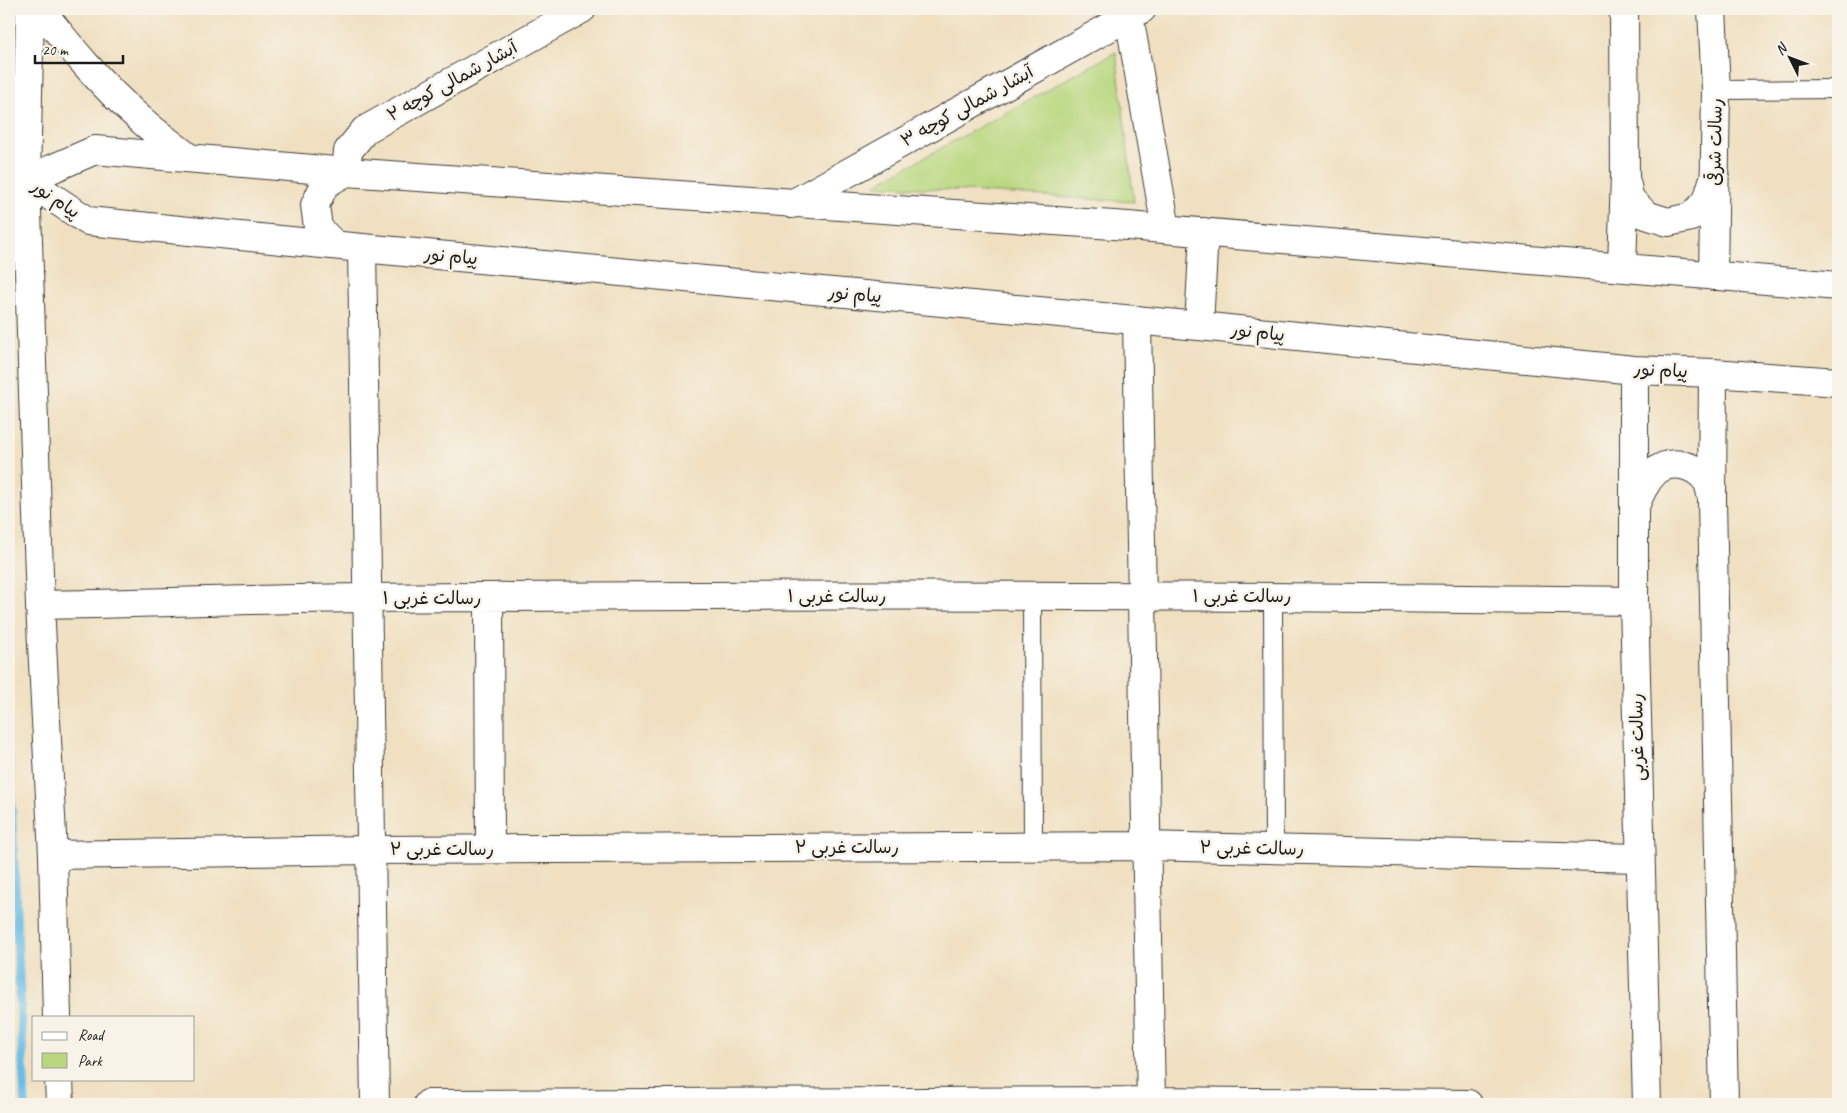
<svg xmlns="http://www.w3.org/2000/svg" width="1847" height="1113" viewBox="0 0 1847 1113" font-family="Caveat,'Playpen Sans Arabic',sans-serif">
<rect width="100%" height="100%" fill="#f7f3e8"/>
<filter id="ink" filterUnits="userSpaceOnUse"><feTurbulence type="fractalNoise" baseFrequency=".02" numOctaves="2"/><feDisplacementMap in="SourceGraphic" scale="10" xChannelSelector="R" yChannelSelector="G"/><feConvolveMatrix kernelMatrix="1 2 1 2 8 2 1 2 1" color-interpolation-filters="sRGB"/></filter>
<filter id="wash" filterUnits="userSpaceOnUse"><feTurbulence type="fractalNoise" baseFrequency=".0096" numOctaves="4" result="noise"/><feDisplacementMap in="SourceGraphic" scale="20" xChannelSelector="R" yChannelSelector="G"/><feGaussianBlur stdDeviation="1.12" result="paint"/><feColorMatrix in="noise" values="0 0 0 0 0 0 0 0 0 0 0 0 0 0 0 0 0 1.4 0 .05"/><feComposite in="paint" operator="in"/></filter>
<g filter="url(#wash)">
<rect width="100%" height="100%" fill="#f0e0c1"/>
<path fill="#b8d77e" stroke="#6a7a4d" d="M 1116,52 L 1134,202 L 874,185 Z"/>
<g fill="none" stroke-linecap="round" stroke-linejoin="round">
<path stroke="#6abde6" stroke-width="9" d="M 9,757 L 25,1104"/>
</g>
</g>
<g filter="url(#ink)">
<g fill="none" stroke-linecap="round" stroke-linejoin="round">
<g stroke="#3c3935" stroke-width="20">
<path id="service" d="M 1716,90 L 1838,89
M 1032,595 L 1033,846
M 1273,596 L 1274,848"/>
</g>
<g stroke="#3c3935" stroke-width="30">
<path id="minor" d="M 1129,16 L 1166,229
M 346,172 L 348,151 L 365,130 L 582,9
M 792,204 L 1142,9
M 362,248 L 375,1104
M 1137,320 L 1151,1104
M 489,598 L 490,849
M 40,605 C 150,603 259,599 368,598 C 790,594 1212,595 1634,601
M 53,855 L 371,850 L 1145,846 L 1640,858
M 428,1104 L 1151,1101 L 1468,1104"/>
</g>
<g stroke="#3c3935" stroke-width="30">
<path id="tertiary" d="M 30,9 L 26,180 L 40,605 L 53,855 L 57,1017
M 40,9 C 70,47 101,85 138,117 C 154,132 172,144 189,158
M 1712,9 L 1716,90 L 1713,276
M 26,180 L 88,221 L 362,248 L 1199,326 L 1634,370 L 1713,373 L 1838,382
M 26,180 L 95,150 L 346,172 L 1128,226 L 1838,286
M 1626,182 L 1630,199 L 1646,215 L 1668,222 L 1691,217 L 1707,201 L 1713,181
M 335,245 L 318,228 L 315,205 L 325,184 L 346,172
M 1622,267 L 1625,176 L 1624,9
M 1199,326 L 1204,232
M 1634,370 L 1634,601 L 1647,1104
M 1713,373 L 1712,500 L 1724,1104
M 1635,506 C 1640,494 1645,482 1655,472 C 1670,458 1695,465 1706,480 C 1710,484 1710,493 1712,498
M 59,1079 L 60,1104"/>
</g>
<use href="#service" stroke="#fff" stroke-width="18"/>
<use href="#minor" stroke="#fff" stroke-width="28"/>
<use href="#tertiary" stroke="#fff" stroke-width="28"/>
</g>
</g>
<g text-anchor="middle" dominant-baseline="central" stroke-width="5" stroke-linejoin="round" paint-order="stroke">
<g font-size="18" fill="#1c1c1c" stroke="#f7f3e8">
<text transform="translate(452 81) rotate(-29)">آبشار شمالی کوچه ۲</text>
<text transform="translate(967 106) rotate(-29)">آبشار شمالی کوچه ۳</text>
<text transform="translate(1715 142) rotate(-89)">رسالت شرقی</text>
<text transform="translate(56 199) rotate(34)">پیام نور</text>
<text transform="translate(451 256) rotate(5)">پیام نور</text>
<text transform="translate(855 294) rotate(5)">پیام نور</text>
<text transform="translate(1258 332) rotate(6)">پیام نور</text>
<text transform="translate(1661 370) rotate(3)">پیام نور</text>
<text x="837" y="596">رسالت غربی ۱</text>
<text x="1242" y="596">رسالت غربی ۱</text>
<text x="432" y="598">رسالت غربی ۱</text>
<text transform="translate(1637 737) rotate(-91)">رسالت غربی</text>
<text x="847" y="847">رسالت غربی ۲</text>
<text transform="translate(1252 848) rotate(1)">رسالت غربی ۲</text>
<text x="442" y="849">رسالت غربی ۲</text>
</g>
</g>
<rect width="1847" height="1113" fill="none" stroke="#f7f3e8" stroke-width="30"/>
<rect x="32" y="1016" width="162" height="65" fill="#f7f3e8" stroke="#9f9d96"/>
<rect x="42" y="1032" width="25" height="8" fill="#ffffff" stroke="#9f9d96"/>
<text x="78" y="1040" font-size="15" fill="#1c1c1c">Road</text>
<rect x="42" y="1053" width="25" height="15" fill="#b8d77e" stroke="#9f9d96"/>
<text x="78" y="1066" font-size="15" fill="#1c1c1c">Park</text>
<g transform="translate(1790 58) rotate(312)" stroke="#f7f3e8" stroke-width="4" paint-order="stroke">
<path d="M0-4L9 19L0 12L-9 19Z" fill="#1c1c1c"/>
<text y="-8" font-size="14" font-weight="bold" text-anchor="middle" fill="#1c1c1c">N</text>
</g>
<path d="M35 55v8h88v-8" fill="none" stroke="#1c1c1c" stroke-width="2.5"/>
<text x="42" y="55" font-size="15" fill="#1c1c1c" stroke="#f7f3e8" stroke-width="4" paint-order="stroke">20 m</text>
</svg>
